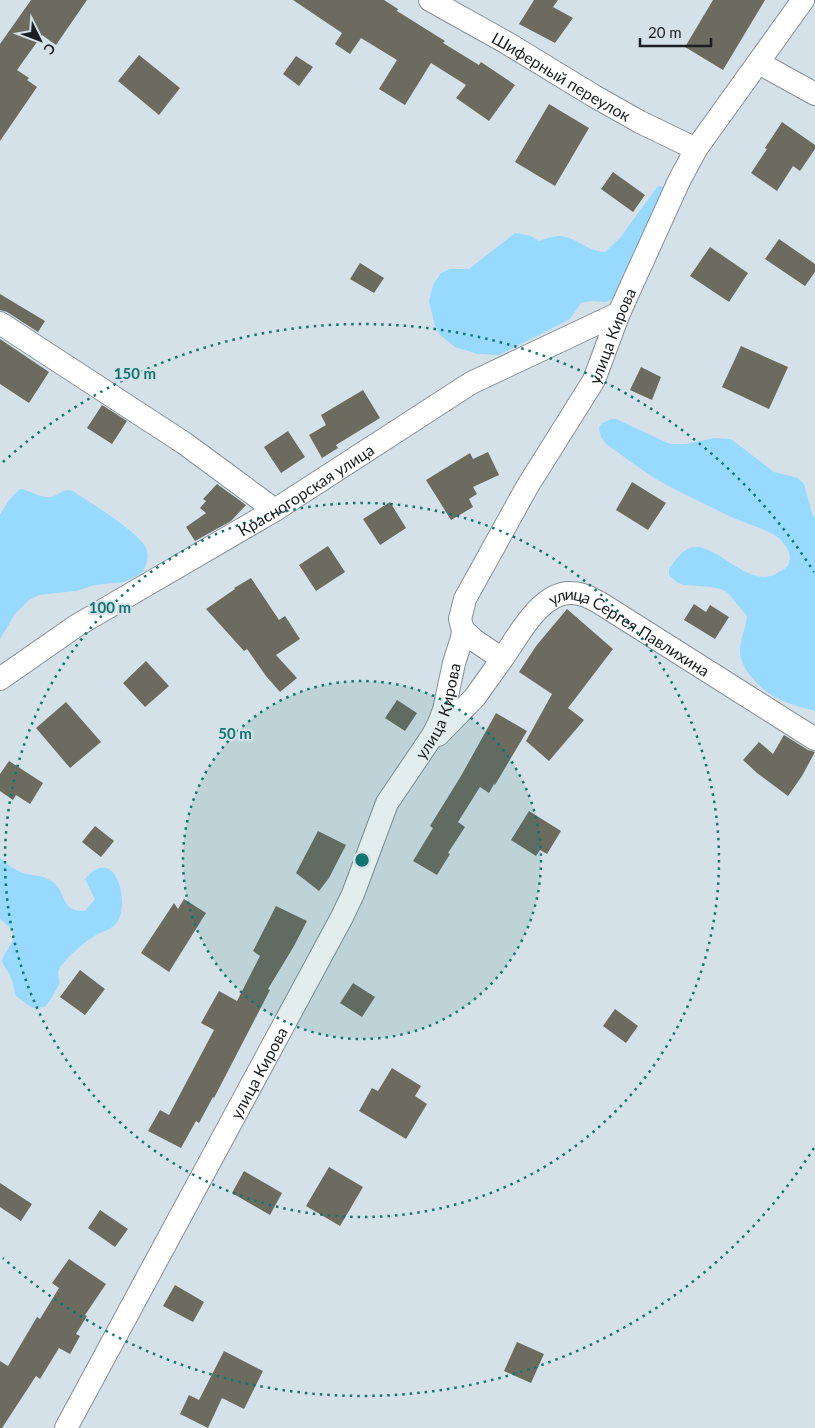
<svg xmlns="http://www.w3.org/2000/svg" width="815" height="1428" viewBox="0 0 815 1428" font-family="Lato,sans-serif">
<rect width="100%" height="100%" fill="#d5e1e8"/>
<path fill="#97d9ff" d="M 658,186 L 665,187 L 615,298 L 606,302 L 591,301 L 581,303 L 570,319 L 499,355 L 478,354 L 455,347 L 440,335 L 435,326 L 429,301 L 433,285 L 441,273 L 450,269 L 469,269 L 515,233 L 531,236 L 539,241 C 545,239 552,236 559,236 C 575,236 588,252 605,252 L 620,238 Z
M 611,419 L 616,419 L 670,444 L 686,444 L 714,438 L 731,439 L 774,472 L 798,478 L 804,484 L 812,513 L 815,518 L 815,711 C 804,708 792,705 781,700 C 764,693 740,670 740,651 C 740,639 746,628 747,616 L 728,593 L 723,590 L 712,587 L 684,585 L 678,583 L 669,575 L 669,569 C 674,562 681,551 690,548 C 716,539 749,593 779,572 C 783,570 786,568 788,565 C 795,554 782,539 773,534 C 760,527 744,523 731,517 C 706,504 680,493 656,479 C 639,468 623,456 606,444 L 601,437 L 599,428 L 601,424 Z
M 20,489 C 29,490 43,499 51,497 C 60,495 63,488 73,491 C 89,502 139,532 146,548 C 150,558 146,566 141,574 L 124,582 L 95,585 L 76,591 L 39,595 L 29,600 L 15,614 L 0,639 L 0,514 L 10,499 Z
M 0,858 C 7,864 14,870 23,873 C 33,876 44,875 53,882 C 67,893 60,912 85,911 L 95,899 L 85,879 C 114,844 130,898 118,921 C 113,930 101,931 93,937 C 84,942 64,960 59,969 C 57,974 60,979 59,984 C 58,987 48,1004 45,1007 L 33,1008 L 16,996 C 14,989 13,982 10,975 C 7,969 3,966 2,960 C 11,939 24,938 0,919 Z"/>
<path fill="#6c6b60" d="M 31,0 L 87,0 L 56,45 L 42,35 L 17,70 L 29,78 L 27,80 L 37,87 L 0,141 L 0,44 Z
M 293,0 L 384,0 L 398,9 L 397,11 L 445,41 L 443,43 L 479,65 L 481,62 L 515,85 L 489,121 L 456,98 L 466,85 L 431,63 L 405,105 L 379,89 L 397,60 L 361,38 L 350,54 L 335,44 L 342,33 Z
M 534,0 L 558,0 L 553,7 L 573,18 L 555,43 L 519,24 Z
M 713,0 L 765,0 L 723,70 L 685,47 Z
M 139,55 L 180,88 L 159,115 L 118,81 Z
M 296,56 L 313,67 L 299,86 L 283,74 Z
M 549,104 L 589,128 L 555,186 L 515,162 Z
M 782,122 L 815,145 L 815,149 L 800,171 L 793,166 L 777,191 L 751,173 L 767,149 L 765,148 Z
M 613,172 L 645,195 L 633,212 L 601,189 Z
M 779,239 L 815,264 L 815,272 L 805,286 L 765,259 Z
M 710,247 L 748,273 L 729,302 L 690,276 Z
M 360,263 L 384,278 L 374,293 L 350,279 Z
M 0,294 L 45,321 L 38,332 L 7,312 L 0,310 Z
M 0,339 L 49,372 L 29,403 L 0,384 Z
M 741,346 L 788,367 L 769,409 L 722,387 Z
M 641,367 L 661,377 L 652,400 L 630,390 Z
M 363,390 L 380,418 L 336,445 L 338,448 L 322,458 L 309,435 L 326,425 L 321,415 Z
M 102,405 L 127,421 L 112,444 L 87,428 Z
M 288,431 L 305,457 L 281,473 L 264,447 Z
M 488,452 L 499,475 L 473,487 L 477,494 L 469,499 L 473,507 L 451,520 L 426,480 L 470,453 L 473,459 Z
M 632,482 L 666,503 L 648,530 L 616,510 Z
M 217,484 L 246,505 L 231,521 L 195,541 L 186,527 L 206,513 L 200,508 L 206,501 L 203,499 Z
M 390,502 L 406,528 L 380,545 L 363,519 Z
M 328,546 L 345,572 L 316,591 L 299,565 Z
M 251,578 L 279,620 L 285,616 L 300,639 L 276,655 L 297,678 L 280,692 L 266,676 L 247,649 L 244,651 L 206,609 L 235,589 L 234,588 Z
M 694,604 L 706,612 L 710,605 L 729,617 L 715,639 L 684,620 Z
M 567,609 L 613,649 L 568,708 L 584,720 L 549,761 L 526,741 L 552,694 L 519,672 L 536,646 Z
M 146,661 L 169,686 L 145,707 L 123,683 Z
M 397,700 L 417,713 L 405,731 L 385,718 Z
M 66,702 L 101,742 L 70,768 L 36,728 Z
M 496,713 L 527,731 L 495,785 L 494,784 L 489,793 L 480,787 L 458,822 L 465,827 L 448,853 L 450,854 L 437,875 L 413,861 L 433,828 L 430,826 L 461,776 Z
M 784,735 L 808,750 L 815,752 L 802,776 L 788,796 L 757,773 L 743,760 L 759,742 L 773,754 Z
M 9,761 L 43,783 L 30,804 L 16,795 L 13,800 L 0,791 L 0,774 Z
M 529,811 L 561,831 L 547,854 L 540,850 L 536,856 L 511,840 Z
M 95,826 L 114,841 L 101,857 L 82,842 Z
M 318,831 L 346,845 L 329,878 L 319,891 L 296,873 Z
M 184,899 L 206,913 L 169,972 L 141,953 L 174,903 L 178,909 Z
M 276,906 L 307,921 L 294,946 L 268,989 L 270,990 L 214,1098 L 213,1097 L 199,1123 L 196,1121 L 181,1148 L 148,1131 L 160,1110 L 169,1115 L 214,1030 L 201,1023 L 219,991 L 237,1001 L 260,956 L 253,951 Z
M 80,970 L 105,989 L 85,1015 L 60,997 Z
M 353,983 L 375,997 L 362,1017 L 340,1003 Z
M 615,1009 L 638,1026 L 626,1043 L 603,1026 Z
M 392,1068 L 421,1086 L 415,1096 L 427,1104 L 406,1139 L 359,1111 L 372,1088 L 378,1091 Z
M 329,1167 L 363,1187 L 340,1226 L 306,1206 Z
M 244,1171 L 282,1193 L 270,1215 L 232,1193 Z
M 0,1183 L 32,1204 L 21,1221 L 0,1207 Z
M 100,1210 L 128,1229 L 115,1247 L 88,1228 Z
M 69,1259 L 106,1284 L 85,1315 L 87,1316 L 76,1334 L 80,1336 L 70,1354 L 59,1348 L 40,1379 L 36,1376 L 2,1428 L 0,1428 L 0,1361 L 8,1366 L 37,1317 L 40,1319 L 59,1288 L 52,1283 Z
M 175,1285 L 204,1302 L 193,1322 L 163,1306 Z
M 517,1342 L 544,1354 L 531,1383 L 504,1371 Z
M 224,1351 L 263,1371 L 244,1409 L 222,1398 L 208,1428 L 180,1414 L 189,1395 L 199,1400 Z"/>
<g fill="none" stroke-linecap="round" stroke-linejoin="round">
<g stroke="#869097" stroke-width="24">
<g id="minor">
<path id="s1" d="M 430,0 L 507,43 L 594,96 L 640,122 L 696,149"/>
<path d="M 759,63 L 815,94"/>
<path d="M 0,323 L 184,443 L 275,510"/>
<path id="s2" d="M 463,630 L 474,640 L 502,659 C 518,637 540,592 571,593 C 582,593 591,598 600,603 L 815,739"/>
<path id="s3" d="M 0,679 L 76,626 L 275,510 L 471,383 L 619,313"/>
<path d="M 438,735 L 475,697 L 502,659"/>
<path id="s4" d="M 66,1428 L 342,917 L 353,894 L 387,803 L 433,735 L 439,723 L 444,710 L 454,663 L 462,638 L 463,630 L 460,619 L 465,599 L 527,487 L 594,380 L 619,313 L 679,181 L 696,149 L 803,0"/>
</g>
</g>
<use href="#minor" stroke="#fff" stroke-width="22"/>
</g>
<circle cx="362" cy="860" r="179" fill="#0f766e" fill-opacity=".12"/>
<g fill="none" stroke="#0f766e" stroke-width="2.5" stroke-dasharray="2.5 5">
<circle cx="362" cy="860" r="179"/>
<circle cx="362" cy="860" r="357"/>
<path d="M814 1148A536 536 0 0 1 3 1258M3 462A536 536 0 0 1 814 572"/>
</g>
<g text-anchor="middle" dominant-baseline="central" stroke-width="4.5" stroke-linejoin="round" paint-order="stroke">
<g font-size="16" fill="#1b1f21" stroke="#d5e1e8">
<text stroke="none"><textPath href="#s1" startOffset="152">Шиферный переулок</textPath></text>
<text stroke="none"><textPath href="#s4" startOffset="1229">улица Кирова</textPath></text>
<text stroke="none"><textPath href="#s3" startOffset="360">Красногорская улица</textPath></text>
<text stroke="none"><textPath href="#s2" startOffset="216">улица Сергея Павлихина</textPath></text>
<text stroke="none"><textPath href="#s4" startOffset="810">улица Кирова</textPath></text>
<text stroke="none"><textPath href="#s4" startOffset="404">улица Кирова</textPath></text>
</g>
</g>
<circle cx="362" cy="860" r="8" fill="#0f766e" stroke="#d5e1e8" stroke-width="2.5"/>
<g font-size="15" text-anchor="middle" font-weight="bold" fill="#0f766e" stroke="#d5e1e8" stroke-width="4.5" stroke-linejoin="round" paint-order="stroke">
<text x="135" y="379">150 m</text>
<text x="110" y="613">100 m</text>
<text x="235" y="739">50 m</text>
</g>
<g transform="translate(40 40) rotate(132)" stroke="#d5e1e8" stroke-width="4" paint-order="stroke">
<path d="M0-4L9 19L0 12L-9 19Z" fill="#1b1f21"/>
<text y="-8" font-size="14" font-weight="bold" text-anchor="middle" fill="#1b1f21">С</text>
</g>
<path d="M640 38v8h71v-8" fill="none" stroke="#1b1f21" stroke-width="2.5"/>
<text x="648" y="38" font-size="15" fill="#1b1f21" stroke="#d5e1e8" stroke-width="4" paint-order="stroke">20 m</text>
</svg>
